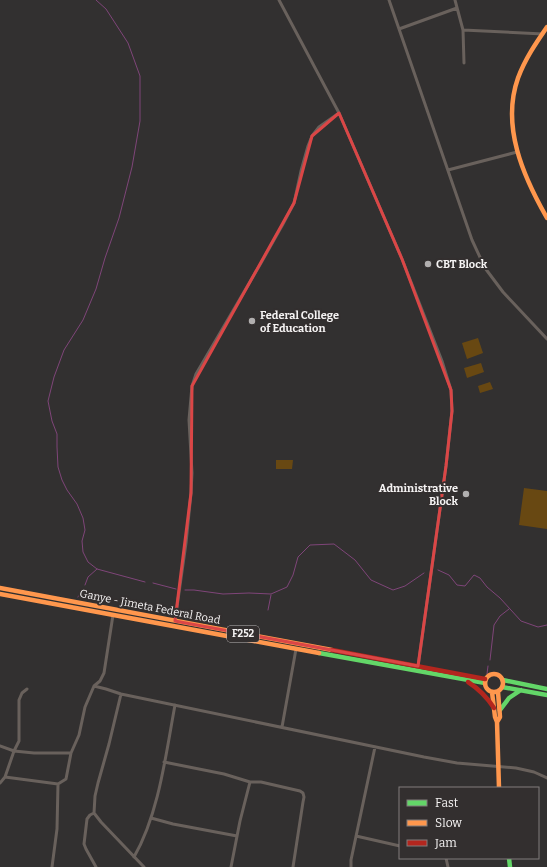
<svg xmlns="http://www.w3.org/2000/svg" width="547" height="867" viewBox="0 0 547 867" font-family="Bitter,serif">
<rect width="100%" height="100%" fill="#323030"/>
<path fill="#684812" d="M 478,338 L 483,353 L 467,359 L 462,343 Z
M 481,363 L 484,372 L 467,378 L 464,368 Z
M 490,382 L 493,389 L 480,393 L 478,386 Z
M 276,460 L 293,460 L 292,469 L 276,469 Z
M 524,488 L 547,491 L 547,529 L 519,525 Z"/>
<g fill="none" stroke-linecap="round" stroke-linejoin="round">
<path stroke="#7f4579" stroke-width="1" d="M 96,0 L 106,9 L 128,43 L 140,76 L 140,121 L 132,167 L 119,218 L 105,258 L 96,289 L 83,320 L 64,350 L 54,377 L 48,401 L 52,421 L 57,434 L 57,447 L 58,467 L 62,480 L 67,490 L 77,504 L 83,518 L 85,530 L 82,541 L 83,552 L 88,562 L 97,569 L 145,582
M 438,570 L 449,575 L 457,585 L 465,586 L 474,575 L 480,578 L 487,587 L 500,598 L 521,621 L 538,627 L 547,625
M 153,583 L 176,589
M 85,585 L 88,577 L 97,569
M 185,590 L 194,590 L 223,594 L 249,593 L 271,594 L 287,587 L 293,575 L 298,557 L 310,545 L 334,544 L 355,560 L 371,580 L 393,590 L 405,586 L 424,573
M 78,597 L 82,590
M 268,610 L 271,595
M 490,660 L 494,625 L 500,616 L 509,609
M 487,674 L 488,666"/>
<path stroke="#69615c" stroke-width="3" d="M 279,0 L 339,113 L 402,259 L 442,361 L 451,390 L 452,411 L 446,466 L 418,667
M 389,0 L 472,240 L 485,268 L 503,292 L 547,339
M 455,0 L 463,30 L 464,63
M 399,29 L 457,8
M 463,30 L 543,34
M 448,170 L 517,152
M 175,621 L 186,543 L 191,493 L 192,473 L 189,420 L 192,386 L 196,374 L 261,263 L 283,224 L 294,203 L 301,171 L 308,146 L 312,136 L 319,127 L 339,113
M 94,686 L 106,689 L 121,694 L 424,757 L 457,763 L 516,768 L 534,772 L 547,778
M 121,694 L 109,744 L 98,783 L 95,796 L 94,813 L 101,822 L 144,867
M 282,727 L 296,649
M 0,746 L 14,751 L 34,753 L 71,753
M 164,762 L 224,774 L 250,782 L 261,782 L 300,791 L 303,793 L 304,797 L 303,802 L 293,867
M 5,777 L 58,784 L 66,779 L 71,753 L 79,735 L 85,707 L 94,686 L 100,681 L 104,673 L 113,615
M 0,783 L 5,777 L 14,751 L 19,741 L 19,700 L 22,693 L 27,689
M 94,813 L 90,815 L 87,819 L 84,844 L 86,849 L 96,867
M 151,818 L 173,824 L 237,836
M 356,836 L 400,846
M 134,857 C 159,814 166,753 175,705
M 446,858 L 448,867
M 52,867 L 57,829 L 58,784
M 231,867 L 240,821 L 250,782
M 351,867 L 351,860 L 375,747"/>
<path stroke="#63d668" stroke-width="4.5" d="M 319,653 L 485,683
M 503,680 L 547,689
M 502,687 L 547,695
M 500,710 L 509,698 L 521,690
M 509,858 L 510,867"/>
<path stroke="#ff974d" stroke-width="4.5" d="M 547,27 C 536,43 525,59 518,78 C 501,126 523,176 547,218
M 0,588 L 332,650
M 0,594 L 319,653
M485 683a9 9 0 1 1 18 0a9 9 0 1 1-18 0Z
M 492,692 L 495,717 L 497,722 L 499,788
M 497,722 L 500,717 L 498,692"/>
<path stroke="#b3261e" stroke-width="4.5" d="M 332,650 L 485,679
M 468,682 C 479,689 487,697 494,708"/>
</g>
<path fill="none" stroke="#db4646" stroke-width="3" stroke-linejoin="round" d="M 339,113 L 402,259 L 451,390 L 452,411 L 446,466 L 418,666 L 175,621 L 191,493 L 192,386 L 294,203 L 312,136 Z"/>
<g fill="#b1afaf" stroke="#332f2f" stroke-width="1.5">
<circle cx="428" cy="264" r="4"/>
<circle cx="252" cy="321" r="4"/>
<circle cx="466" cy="494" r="4"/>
</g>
<g text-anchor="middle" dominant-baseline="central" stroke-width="4" stroke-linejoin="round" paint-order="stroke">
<rect fill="#332f2f" stroke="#bbb8b8" stroke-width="1" x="227" y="626" width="32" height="16" rx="3"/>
<g font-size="10" font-weight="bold" fill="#f5f3f3">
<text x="243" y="634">F252</text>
</g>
<g font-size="11" font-weight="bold" fill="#f5f3f3" stroke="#332f2f" text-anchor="start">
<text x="436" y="264">CBT Block</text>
<text x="260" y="315">Federal College<tspan x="260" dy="13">of Education</tspan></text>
<text x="458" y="488" text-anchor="end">Administrative<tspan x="458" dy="13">Block</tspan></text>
</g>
<g font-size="11" fill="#f5f3f3" stroke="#332f2f">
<text transform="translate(150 607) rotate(11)">Ganye - Jimeta Federal Road</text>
</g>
</g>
<rect x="399" y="787" width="140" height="72" fill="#332f2f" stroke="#817d7d"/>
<rect x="407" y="800" width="20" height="6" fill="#63d668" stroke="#817d7d"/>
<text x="435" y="807" font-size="12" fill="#f5f3f3">Fast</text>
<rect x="407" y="820" width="20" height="6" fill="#ff974d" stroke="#817d7d"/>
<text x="435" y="827" font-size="12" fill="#f5f3f3">Slow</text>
<rect x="407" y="840" width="20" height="6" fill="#b3261e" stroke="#817d7d"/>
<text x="435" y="847" font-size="12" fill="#f5f3f3">Jam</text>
</svg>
